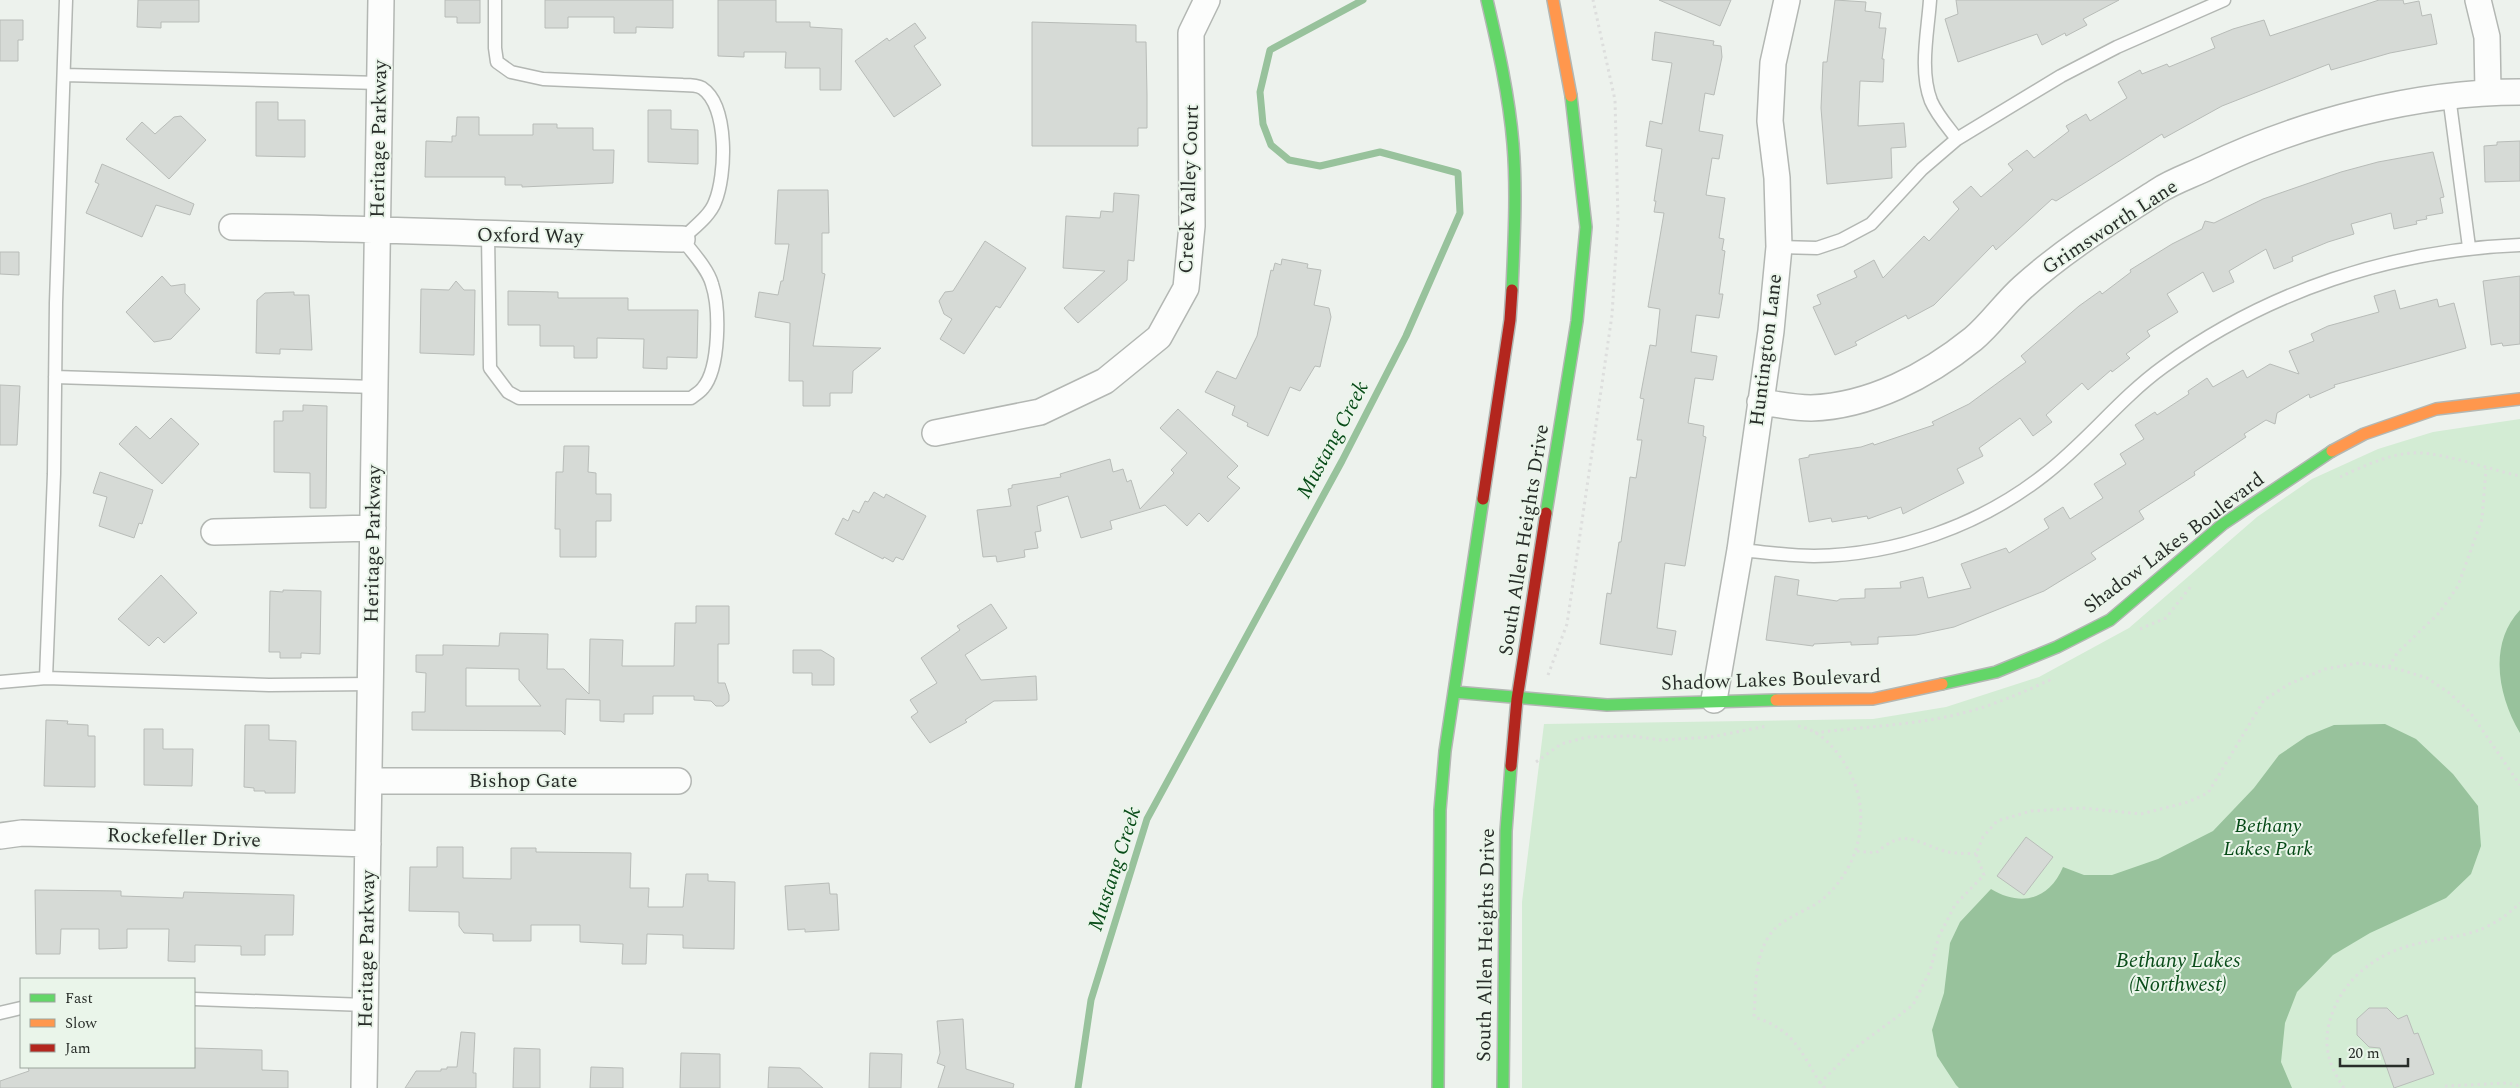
<svg xmlns="http://www.w3.org/2000/svg" width="2520" height="1088" viewBox="0 0 2520 1088" font-family="Spectral,serif">
<rect width="100%" height="100%" fill="#edf2ed"/>
<path fill="#d3ecd4" d="M 2520,419 L 2520,1088 L 1522,1088 L 1522,902 L 1544,724 L 1873,719 L 1946,707 L 2039,677 L 2129,628 L 2257,517 L 2312,479 L 2378,449 L 2433,432 Z"/>
<path fill="#98c29c" d="M 2520,610 L 2520,733 C 2498,696 2488,644 2520,610 Z
M 2385,724 L 2416,739 L 2453,774 L 2478,806 L 2481,846 L 2471,874 L 2446,898 L 2370,933 L 2333,955 L 2297,992 L 2285,1023 L 2281,1062 L 2292,1088 L 1959,1088 L 1956,1085 L 1937,1056 L 1932,1030 L 1944,993 L 1950,943 L 1960,922 L 1991,889 C 2021,907 2049,900 2063,867 L 2084,875 L 2112,875 L 2158,859 L 2213,831 L 2254,788 L 2279,755 L 2307,736 L 2334,725 Z"/>
<g fill="none" stroke-linecap="round" stroke-linejoin="round">
<path stroke="#98c29c" stroke-width="7" d="M 1078,1088 L 1091,1000 L 1147,819 L 1342,461 L 1406,336 L 1460,213 L 1458,173 L 1380,152 L 1320,166 L 1289,160 L 1271,145 L 1263,124 L 1260,92 L 1270,50 L 1363,0"/>
</g>
<path fill="#d6dad6" stroke="#b8bcb8" fill-rule="evenodd" d="M 138,0 L 199,0 L 199,22 L 161,22 L 161,28 L 137,27 Z
M 445,0 L 480,0 L 480,23 L 457,23 L 457,17 L 445,17 Z
M 545,0 L 673,0 L 673,28 L 636,27 L 636,33 L 614,33 L 614,17 L 568,17 L 568,28 L 545,28 Z
M 718,0 L 776,0 L 776,22 L 810,22 L 810,27 L 842,29 L 841,90 L 820,90 L 820,68 L 785,68 L 786,52 L 744,52 L 744,57 L 718,56 Z
M 1659,0 L 1731,0 L 1720,26 Z
M 1835,0 L 1866,2 L 1865,11 L 1881,13 L 1879,28 L 1886,28 L 1882,59 L 1884,59 L 1883,82 L 1860,81 L 1858,126 L 1904,123 L 1906,147 L 1891,148 L 1892,178 L 1827,184 L 1821,108 L 1823,62 L 1827,62 Z
M 1956,0 L 2119,0 L 2083,19 L 2087,25 L 2066,36 L 2065,33 L 2042,45 L 2037,34 L 1958,62 L 1945,19 L 1958,14 Z
M 2379,0 L 2403,0 L 2404,4 L 2419,1 L 2422,16 L 2431,14 L 2437,44 L 2390,53 L 2331,70 L 2329,64 L 2222,106 L 2164,138 L 2162,134 L 2056,201 L 2052,199 L 1996,250 L 1993,245 L 1934,305 L 1908,319 L 1906,315 L 1855,342 L 1857,345 L 1835,355 L 1813,307 L 1821,304 L 1817,295 L 1857,277 L 1854,271 L 1874,260 L 1883,278 L 1924,236 L 1929,241 L 1959,209 L 1953,202 L 1971,186 L 1981,197 L 2013,170 L 2008,164 L 2027,150 L 2034,158 L 2069,131 L 2066,126 L 2086,114 L 2090,121 L 2127,98 L 2118,82 L 2140,70 L 2142,74 L 2167,64 L 2169,67 L 2215,48 L 2211,38 L 2233,29 L 2264,20 L 2270,36 Z
M 0,20 L 23,20 L 23,40 L 18,40 L 18,61 L 0,61 Z
M 1032,22 L 1136,25 L 1136,42 L 1146,42 L 1147,95 L 1147,128 L 1138,128 L 1138,146 L 1032,146 Z
M 915,23 L 926,38 L 914,46 L 941,85 L 894,117 L 855,61 L 887,38 L 889,41 Z
M 1655,32 L 1714,41 L 1713,45 L 1721,46 L 1722,57 L 1714,95 L 1705,93 L 1699,131 L 1723,135 L 1719,159 L 1712,158 L 1706,195 L 1725,198 L 1719,238 L 1724,239 L 1722,250 L 1725,251 L 1719,294 L 1723,294 L 1719,318 L 1696,315 L 1691,352 L 1717,356 L 1713,380 L 1695,378 L 1688,423 L 1704,426 L 1703,436 L 1706,437 L 1685,566 L 1665,563 L 1657,628 L 1676,631 L 1672,655 L 1600,644 L 1607,593 L 1611,594 L 1619,542 L 1621,542 L 1630,477 L 1636,478 L 1642,440 L 1637,440 L 1644,399 L 1640,398 L 1650,345 L 1656,346 L 1660,309 L 1648,307 L 1664,213 L 1654,212 L 1656,201 L 1654,201 L 1662,149 L 1646,146 L 1650,121 L 1662,124 L 1672,63 L 1652,60 Z
M 256,102 L 278,102 L 278,120 L 305,120 L 305,157 L 256,156 Z
M 648,110 L 671,110 L 671,129 L 698,130 L 698,164 L 648,162 Z
M 181,116 L 206,140 L 169,179 L 126,139 L 142,122 L 155,134 L 174,117 Z
M 457,117 L 479,117 L 479,135 L 533,135 L 533,124 L 557,124 L 557,128 L 593,128 L 593,150 L 614,150 L 613,183 L 522,187 L 522,185 L 505,185 L 505,177 L 425,177 L 426,141 L 452,142 L 452,136 L 456,136 Z
M 2520,141 L 2520,181 L 2485,182 L 2484,146 L 2497,145 L 2497,142 Z
M 2433,152 L 2444,197 L 2440,198 L 2443,213 L 2426,216 L 2427,219 L 2416,221 L 2417,224 L 2394,229 L 2391,213 L 2351,224 L 2354,234 L 2328,242 L 2292,257 L 2293,261 L 2274,269 L 2266,249 L 2229,271 L 2234,282 L 2213,292 L 2203,272 L 2167,294 L 2178,312 L 2147,331 L 2150,336 L 2126,354 L 2130,358 L 2112,372 L 2111,370 L 2088,390 L 2082,383 L 2046,415 L 2052,422 L 2033,436 L 2020,418 L 1979,448 L 1983,456 L 1957,469 L 1964,483 L 1903,514 L 1901,507 L 1868,519 L 1867,516 L 1832,522 L 1831,518 L 1809,522 L 1799,459 L 1809,457 L 1809,455 L 1861,447 L 1873,443 L 1874,445 L 1934,425 L 1932,422 L 1969,404 L 2026,362 L 2021,356 L 2079,306 L 2100,291 L 2102,294 L 2131,272 L 2130,270 L 2172,244 L 2202,229 L 2205,221 L 2214,223 L 2263,199 L 2341,172 L 2378,162 Z
M 102,164 L 194,204 L 190,215 L 156,205 L 142,237 L 86,213 L 99,184 L 95,182 Z
M 778,190 L 828,190 L 829,233 L 822,233 L 822,273 L 825,274 L 813,346 L 881,348 L 853,371 L 852,393 L 830,393 L 830,406 L 803,406 L 803,381 L 789,381 L 790,323 L 755,317 L 759,292 L 778,295 L 781,281 L 783,281 L 789,244 L 775,244 Z
M 1114,193 L 1139,195 L 1134,261 L 1128,260 L 1127,280 L 1078,323 L 1064,308 L 1105,271 L 1063,268 L 1066,216 L 1100,218 L 1101,211 L 1113,212 Z
M 985,241 L 1026,268 L 1000,308 L 996,306 L 964,354 L 940,339 L 952,319 L 944,314 L 939,301 L 945,292 L 953,291 Z
M 0,252 L 19,252 L 19,275 L 0,274 Z
M 1282,259 L 1308,264 L 1307,268 L 1321,270 L 1314,305 L 1329,308 L 1331,317 L 1320,367 L 1315,366 L 1300,391 L 1290,387 L 1268,436 L 1247,426 L 1248,423 L 1232,415 L 1235,406 L 1205,392 L 1217,371 L 1236,379 L 1257,336 L 1271,270 L 1273,271 L 1275,263 L 1281,265 Z
M 162,276 L 171,286 L 185,284 L 185,293 L 200,309 L 171,339 L 154,342 L 126,312 Z
M 2520,276 L 2520,344 L 2503,346 L 2502,343 L 2491,345 L 2483,281 Z
M 456,281 L 464,290 L 475,290 L 474,355 L 420,353 L 421,289 L 449,290 Z
M 2395,290 L 2400,309 L 2437,299 L 2439,307 L 2454,303 L 2466,348 L 2334,385 L 2335,387 L 2310,398 L 2309,394 L 2277,413 L 2275,424 L 2266,420 L 2244,434 L 2246,437 L 2194,472 L 2195,475 L 2139,511 L 2144,519 L 2091,553 L 2096,559 L 2044,591 L 1954,627 L 1916,635 L 1878,637 L 1878,644 L 1851,645 L 1851,642 L 1814,644 L 1813,646 L 1766,640 L 1775,576 L 1799,580 L 1797,595 L 1837,601 L 1840,599 L 1865,598 L 1865,589 L 1901,588 L 1900,582 L 1923,577 L 1928,598 L 1971,588 L 1961,564 L 2006,548 L 2009,553 L 2049,528 L 2044,519 L 2063,507 L 2070,519 L 2103,498 L 2094,484 L 2126,464 L 2120,454 L 2144,439 L 2135,425 L 2155,412 L 2157,415 L 2189,394 L 2188,391 L 2207,378 L 2213,387 L 2243,370 L 2247,378 L 2270,364 L 2299,374 L 2289,351 L 2314,341 L 2311,334 L 2328,326 L 2379,312 L 2374,296 Z
M 508,291 L 558,292 L 558,298 L 628,298 L 628,310 L 698,310 L 697,358 L 667,357 L 667,369 L 643,368 L 644,339 L 597,338 L 597,358 L 574,358 L 574,346 L 540,346 L 540,325 L 508,325 Z
M 294,292 L 294,295 L 309,295 L 312,350 L 280,349 L 280,354 L 256,353 L 257,300 L 265,293 Z
M 0,385 L 20,386 L 17,445 L 0,445 Z
M 303,405 L 327,406 L 326,508 L 310,508 L 310,473 L 274,472 L 274,421 L 283,421 L 283,411 L 303,411 Z
M 1178,409 L 1238,466 L 1227,477 L 1240,488 L 1208,522 L 1199,513 L 1187,526 L 1165,505 L 1110,521 L 1112,529 L 1081,538 L 1068,496 L 1037,506 L 1041,531 L 1035,532 L 1038,548 L 1024,550 L 1025,557 L 997,562 L 996,556 L 983,557 L 977,510 L 1011,506 L 1008,489 L 1012,488 L 1012,485 L 1061,477 L 1060,474 L 1110,459 L 1113,472 L 1123,469 L 1127,482 L 1131,480 L 1140,509 L 1174,473 L 1171,470 L 1187,453 L 1160,428 Z
M 171,418 L 199,444 L 162,484 L 119,444 L 136,426 L 150,439 Z
M 564,446 L 589,446 L 588,472 L 596,473 L 596,494 L 611,494 L 611,521 L 596,521 L 596,557 L 560,557 L 560,529 L 555,529 L 556,472 L 563,472 Z
M 100,472 L 153,490 L 142,524 L 139,523 L 134,538 L 99,526 L 107,497 L 93,493 Z
M 874,492 L 884,498 L 886,494 L 926,516 L 903,560 L 896,557 L 893,562 L 884,557 L 883,559 L 835,534 L 843,518 L 848,521 L 853,510 L 859,513 L 865,501 L 868,502 Z
M 161,575 L 197,613 L 164,643 L 158,637 L 149,646 L 118,619 Z
M 283,590 L 321,591 L 320,654 L 301,653 L 301,658 L 280,658 L 280,652 L 269,652 L 270,591 L 283,592 Z
M 991,604 L 1007,628 L 965,655 L 981,680 L 1036,676 L 1037,700 L 994,701 L 965,720 L 967,722 L 930,743 L 911,717 L 918,712 L 910,700 L 937,683 L 921,658 L 960,630 L 957,626 Z
M 696,606 L 729,606 L 729,644 L 718,644 L 718,683 L 725,683 L 729,695 L 729,701 L 723,706 L 716,706 L 711,701 L 694,700 L 694,696 L 653,696 L 653,714 L 624,714 L 624,722 L 600,721 L 600,700 L 566,699 L 565,735 L 561,731 L 412,730 L 412,712 L 425,712 L 426,673 L 416,672 L 416,655 L 443,655 L 443,645 L 499,646 L 500,633 L 548,634 L 547,669 L 564,669 L 589,694 L 590,639 L 623,640 L 622,666 L 674,666 L 675,623 L 696,623 ZM 466,668 L 519,669 L 519,680 L 541,706 L 466,706 Z
M 793,650 L 821,650 L 834,658 L 834,685 L 812,685 L 812,673 L 793,673 Z
M 46,720 L 68,721 L 67,724 L 88,725 L 88,736 L 95,736 L 95,787 L 44,786 Z
M 245,725 L 269,725 L 269,740 L 296,741 L 295,793 L 265,793 L 265,791 L 254,791 L 254,788 L 244,787 Z
M 144,729 L 163,729 L 163,749 L 193,749 L 192,786 L 144,785 Z
M 2026,837 L 2053,857 L 2024,895 L 1997,876 Z
M 437,847 L 463,847 L 463,878 L 511,879 L 511,848 L 536,848 L 536,852 L 631,853 L 630,888 L 649,888 L 648,907 L 683,907 L 686,874 L 708,874 L 708,881 L 735,882 L 734,949 L 683,948 L 683,935 L 647,934 L 646,964 L 622,964 L 623,944 L 580,942 L 580,925 L 531,925 L 531,941 L 493,941 L 493,934 L 464,933 L 459,926 L 459,912 L 409,911 L 410,867 L 437,867 Z
M 829,883 L 830,894 L 837,894 L 839,930 L 805,932 L 805,929 L 788,930 L 785,886 Z
M 35,890 L 121,891 L 121,896 L 183,898 L 184,892 L 294,895 L 293,935 L 265,935 L 265,955 L 241,955 L 241,946 L 195,945 L 195,962 L 168,961 L 169,929 L 127,929 L 127,948 L 99,949 L 99,929 L 61,929 L 60,954 L 36,954 Z
M 2369,1008 L 2387,1008 L 2398,1019 L 2407,1015 L 2414,1034 L 2418,1033 L 2434,1074 L 2394,1088 L 2380,1048 L 2369,1047 L 2357,1035 L 2357,1019 Z
M 963,1019 L 966,1069 L 1014,1084 L 1013,1088 L 938,1088 L 945,1066 L 937,1063 L 940,1053 L 937,1021 Z
M 461,1032 L 475,1033 L 473,1073 L 476,1073 L 476,1088 L 405,1088 L 416,1071 L 441,1071 L 441,1069 L 447,1069 L 447,1067 L 457,1067 Z
M 194,1048 L 262,1050 L 262,1070 L 288,1071 L 288,1088 L 0,1088 L 0,1081 L 29,1071 L 28,1067 L 194,1067 Z
M 514,1048 L 540,1049 L 540,1088 L 513,1088 Z
M 681,1053 L 720,1054 L 720,1088 L 680,1088 Z
M 870,1053 L 902,1054 L 901,1088 L 869,1088 Z
M 591,1067 L 623,1068 L 623,1088 L 590,1088 Z
M 769,1067 L 800,1068 L 823,1088 L 768,1088 Z"/>
<g fill="none" stroke-linecap="round" stroke-linejoin="round">
<g stroke="#b3b7b3" stroke-width="15">
<path id="lane" d="M 1930,0 C 1928,31 1919,70 1931,101 C 1937,115 1948,127 1957,139 L 2061,76 L 2117,47 L 2224,0
M 64,75 L 380,83
M 2449,96 L 2469,247
M 488,235 L 490,368 L 508,392 L 519,398 L 691,398 C 695,395 700,392 703,388 C 720,368 720,308 712,284 C 708,269 692,252 682,239 C 693,228 710,216 715,202 C 726,176 729,106 702,88 C 697,85 688,85 683,85 L 543,79 L 511,72 L 497,62 L 495,48 L 495,0
M 1779,247 L 1817,248 L 1841,240 L 1871,224 L 1922,169 L 1957,139
M 55,377 L 375,387
M 1740,550 C 1764,552 1789,556 1814,556 C 1896,555 1979,526 2044,475 C 2087,442 2119,399 2163,367 C 2267,291 2392,250 2520,245
M 46,678 L 54,474 L 56,303 L 66,0
M 0,682 L 46,678 L 269,685 L 371,684
M 194,999 L 366,1005
M 0,1013 L 21,1008"/>
</g>
<g stroke="#b3b7b3" stroke-width="28">
<path id="street" d="M 2478,0 L 2487,37 L 2488,92
M 232,227 C 382,228 532,236 682,239
M 1760,402 C 1776,404 1794,408 1811,408 C 1870,406 1927,376 1973,339 C 1991,324 2005,303 2023,287 C 2064,250 2111,221 2158,191 C 2173,181 2192,175 2208,167 C 2302,122 2415,92 2520,92
M 935,433 L 1040,412 L 1105,381 L 1159,337 L 1186,288 L 1192,226 L 1191,33 L 1207,0
M 214,532 L 373,528
M 1714,700 L 1740,550 L 1771,331 L 1779,247 L 1777,178 L 1770,121 L 1773,63 L 1787,0
M 369,781 L 678,781
M 0,836 L 22,833 L 96,835 L 368,844
M 364,1088 L 381,0"/>
</g>
<g stroke="#b3b7b3" stroke-width="14">
<path id="fast" d="M 1487,0 C 1498,47 1509,95 1513,144 C 1517,192 1514,241 1512,290
M 1546,513 L 1577,321 L 1586,227 L 1571,96
M 1942,684 L 1996,672 L 2057,647 L 2110,620 L 2223,524 L 2332,451
M 1454,692 L 1607,705 L 1776,700
M 1438,1088 L 1440,810 L 1445,751 L 1483,499
M 1503,1088 L 1506,831 L 1511,766"/>
</g>
<g stroke="#b3b7b3" stroke-width="14">
<path id="slow" d="M 1553,0 L 1571,96
M 2332,451 L 2364,434 L 2436,409 L 2520,399
M 1776,700 L 1873,699 L 1942,684"/>
</g>
<g stroke="#b3b7b3" stroke-width="14">
<path id="jam" d="M 1483,499 L 1510,320 L 1512,290
M 1511,766 L 1517,699 L 1546,513"/>
</g>
<path stroke="#dddedd" stroke-width="3" stroke-dasharray="2.5 4" stroke-linecap="butt" d="M 2340,477 C 2364,466 2394,451 2422,453 C 2455,456 2488,469 2520,476
M 2140,629 L 2166,618 L 2191,586
M 2389,667 L 2397,653 L 2439,613 L 2458,586 L 2482,519 L 2486,469
M 1548,675 L 1567,624 L 1612,315 L 1618,219 L 1615,100 L 1593,0
M 1798,726 C 1821,730 1837,750 1848,769 C 1872,811 1861,865 1825,897 C 1809,912 1782,916 1769,936 C 1754,958 1756,991 1754,1017 C 1793,1029 1800,1050 1820,1083
M 1815,733 C 1858,727 1902,726 1945,717 C 1983,710 2020,694 2054,678
M 1536,762 L 1561,744 L 1587,737 L 1632,736 L 1661,740 L 1711,737 L 1767,726
M 1857,851 L 1876,853 C 1904,828 1913,841 1944,851 C 1954,854 1966,853 1976,854
M 2445,1086 L 2508,1083 L 2520,1086
M 1825,1088 L 1820,1083 L 1855,1048 L 1913,1005 L 1930,971 L 1939,936 L 1955,905 L 1984,875 L 1976,854 L 1983,837 L 1997,821 L 2031,811 L 2083,808 L 2141,814 L 2188,802 L 2208,793 L 2264,700 L 2289,684 L 2325,669 L 2359,663 L 2398,669 L 2427,678 L 2448,692 L 2470,712 L 2520,785
M 2344,1088 C 2327,1063 2322,1042 2332,1014 C 2344,979 2376,954 2412,945 C 2434,939 2458,938 2479,930 C 2493,925 2509,914 2520,903"/>
<use href="#lane" stroke="#fcfdfc" stroke-width="12"/>
<use href="#street" stroke="#fcfdfc" stroke-width="25"/>
<use href="#fast" stroke="#63d668" stroke-width="11"/>
<use href="#slow" stroke="#ff974d" stroke-width="11"/>
<use href="#jam" stroke="#b3261e" stroke-width="11"/>
</g>
<g text-anchor="middle" dominant-baseline="central" stroke-width="4" stroke-linejoin="round" paint-order="stroke">
<g font-size="20" fill="#282d29" stroke="#eaf5ea">
<text transform="translate(379 139) rotate(-89)">Heritage Parkway</text>
<text transform="translate(1189 189) rotate(-88)">Creek Valley Court</text>
<text transform="translate(2110 227) rotate(-33)">Grimsworth Lane</text>
<text transform="translate(530 236) rotate(1)">Oxford Way</text>
<text transform="translate(1766 350) rotate(-83)">Huntington Lane</text>
<text transform="translate(1524 540) rotate(-81)">South Allen Heights Drive</text>
<text transform="translate(2174 543) rotate(-37)">Shadow Lakes Boulevard</text>
<text transform="translate(373 544) rotate(-89)">Heritage Parkway</text>
<text transform="translate(1771 680) rotate(-2)">Shadow Lakes Boulevard</text>
<text x="523" y="781">Bishop Gate</text>
<text transform="translate(184 838) rotate(2)">Rockefeller Drive</text>
<text transform="translate(1486 945) rotate(-89)">South Allen Heights Drive</text>
<text transform="translate(367 949) rotate(-89)">Heritage Parkway</text>
</g>
<g font-size="20" font-style="italic" fill="#054916" stroke="#eaf5ea">
<text x="2268" y="826">Bethany<tspan x="2268" dy="23">Lakes Park</tspan></text>
</g>
<g font-size="21" font-style="italic" fill="#094c19" stroke="#eaf5ea">
<text transform="translate(1333 440) rotate(-62)">Mustang Creek</text>
<text transform="translate(1115 869) rotate(-72)">Mustang Creek</text>
<text x="2178" y="961">Bethany Lakes<tspan x="2178" dy="24">(Northwest)</tspan></text>
</g>
</g>
<rect x="20" y="978" width="175" height="90" fill="#eaf5ea" stroke="#9ca59d"/>
<rect x="30" y="994" width="25" height="8" fill="#63d668" stroke="#9ca59d"/>
<text x="65" y="1003" font-size="15" fill="#282d29">Fast</text>
<rect x="30" y="1019" width="25" height="8" fill="#ff974d" stroke="#9ca59d"/>
<text x="65" y="1028" font-size="15" fill="#282d29">Slow</text>
<rect x="30" y="1044" width="25" height="8" fill="#b3261e" stroke="#9ca59d"/>
<text x="65" y="1053" font-size="15" fill="#282d29">Jam</text>
<path d="M2340 1058v8h68v-8" fill="none" stroke="#282d29" stroke-width="2.5"/>
<text x="2348" y="1058" font-size="15" fill="#282d29" stroke="#eaf5ea" stroke-width="4" paint-order="stroke">20 m</text>
</svg>
